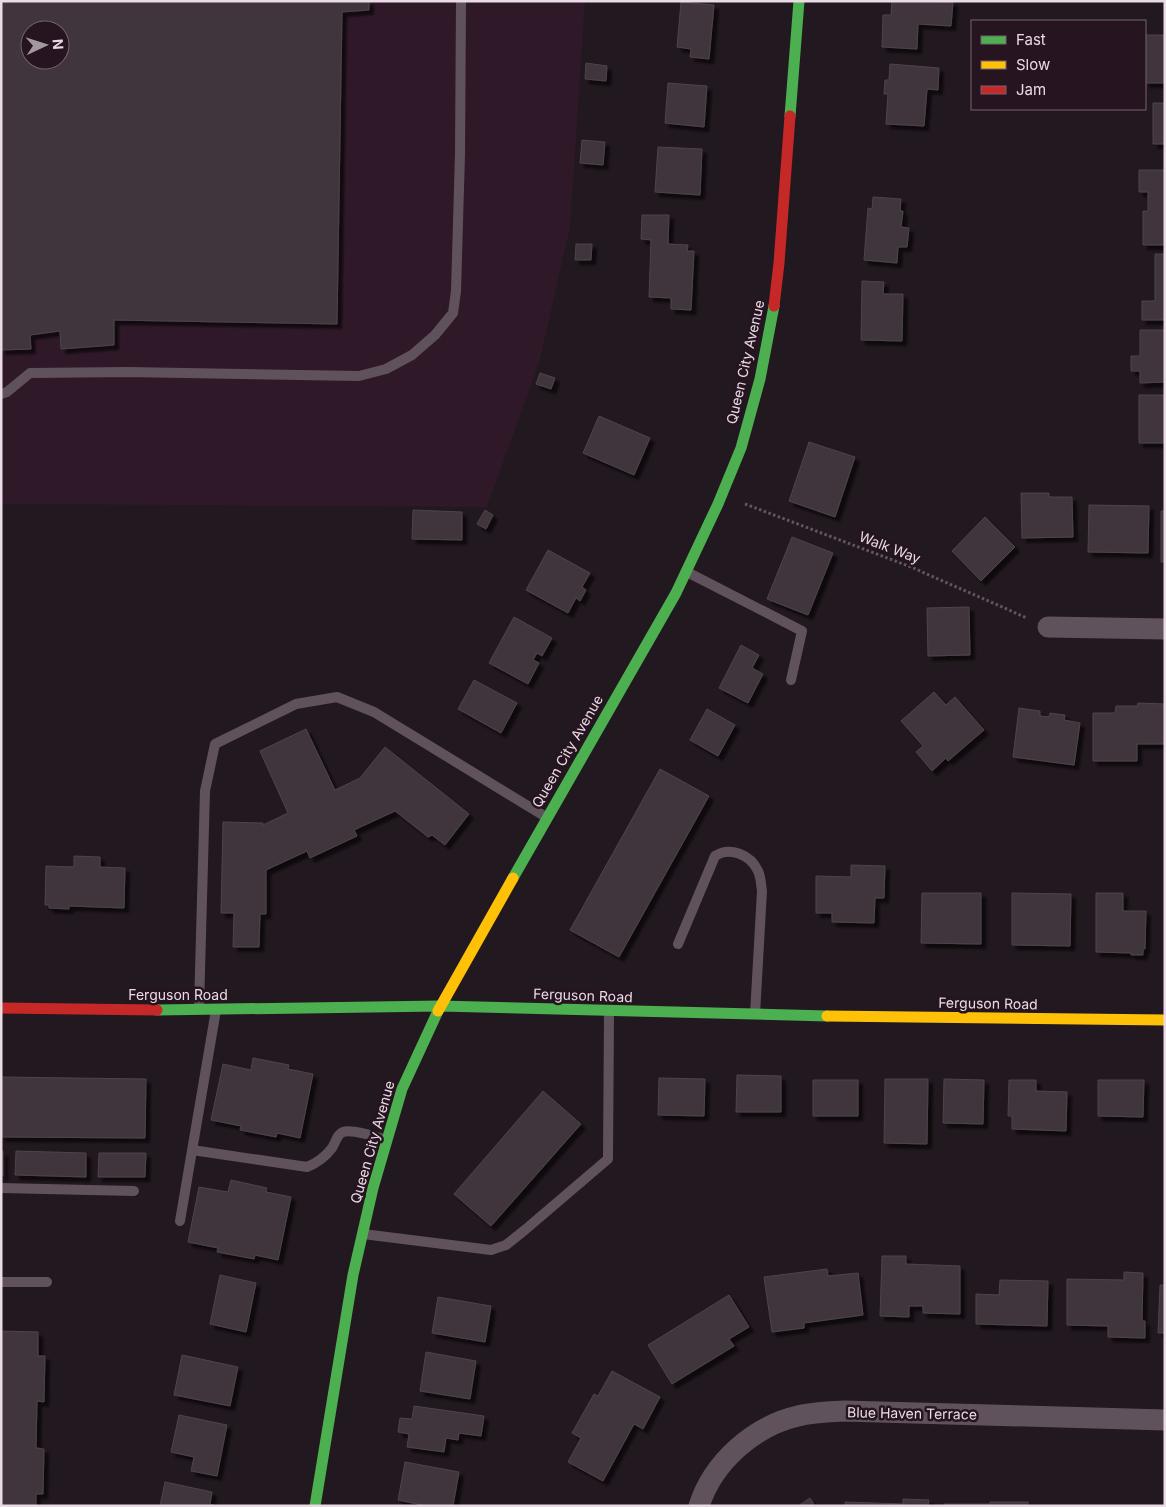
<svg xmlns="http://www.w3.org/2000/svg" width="1166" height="1507" viewBox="0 0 1166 1507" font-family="Inter,sans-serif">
<defs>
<filter id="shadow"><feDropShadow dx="4.5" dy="4.5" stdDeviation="1" flood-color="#0009"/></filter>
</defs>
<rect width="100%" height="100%" fill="#22181f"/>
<path fill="#2f1929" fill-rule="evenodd" d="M 1,1 L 585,1 L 570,227 L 539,363 L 487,507 L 1,504 ZM 30,30 L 60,30 L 60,60 L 30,60 Z"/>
<path fill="#3f363c" stroke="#4d444a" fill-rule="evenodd" filter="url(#shadow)" d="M 1,1 L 369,1 L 369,10 L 342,12 L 337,324 L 114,320 L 114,345 L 61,349 L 60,331 L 30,335 L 31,349 L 1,350 ZM 30,30 L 60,30 L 60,60 L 30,60 Z
M 892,1 L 953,2 L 951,26 L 918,24 L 917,49 L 882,47 L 883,15 L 891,15 Z
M 681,2 L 714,5 L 709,59 L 690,57 L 691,49 L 677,47 Z
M 1145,35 L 1165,35 L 1165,83 L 1145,83 Z
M 586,63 L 607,66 L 606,81 L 585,79 Z
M 890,64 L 939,68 L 938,90 L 927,89 L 924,126 L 886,124 L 888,94 L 884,94 L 885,80 L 889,80 Z
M 668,83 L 707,86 L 704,127 L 665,123 Z
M 1153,103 L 1165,103 L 1165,144 L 1153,144 Z
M 582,140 L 605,142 L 603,165 L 580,163 Z
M 658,147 L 702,149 L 700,195 L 655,192 Z
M 1139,170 L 1165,170 L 1165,245 L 1143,245 L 1143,211 L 1148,211 L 1148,192 L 1139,192 Z
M 873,197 L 901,199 L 900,211 L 903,211 L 901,227 L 909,228 L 907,247 L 898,247 L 897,263 L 864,260 L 868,208 L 872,209 Z
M 642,215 L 669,215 L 668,244 L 688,245 L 687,251 L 694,251 L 691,310 L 671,309 L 671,298 L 649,297 L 651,240 L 641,239 Z
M 576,244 L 592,244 L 591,260 L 575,260 Z
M 1155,254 L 1165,254 L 1165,320 L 1142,320 L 1142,301 L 1155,301 Z
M 862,281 L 884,282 L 883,294 L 903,294 L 902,341 L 861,340 Z
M 1140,330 L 1165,330 L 1165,382 L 1140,383 L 1140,371 L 1131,371 L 1131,356 L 1140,356 Z
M 540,373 L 555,378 L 551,389 L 536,384 Z
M 1139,395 L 1165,395 L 1165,443 L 1139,443 Z
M 599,416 L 650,438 L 634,475 L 583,453 Z
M 809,442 L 855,457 L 835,517 L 789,501 Z
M 1021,493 L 1049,493 L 1049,497 L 1072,497 L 1073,537 L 1022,538 Z
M 1089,505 L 1149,506 L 1148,553 L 1088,552 Z
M 413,510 L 462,512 L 462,540 L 412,539 Z
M 485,510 L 493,515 L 486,529 L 477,524 Z
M 1161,511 L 1165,511 L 1165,562 L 1161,562 Z
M 985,517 L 1015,547 L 981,581 L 952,551 Z
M 792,537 L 833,553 L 808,615 L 767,599 Z
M 548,550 L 590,573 L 582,587 L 586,590 L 580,601 L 576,598 L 568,613 L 526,590 Z
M 969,607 L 970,655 L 928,656 L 927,608 Z
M 514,617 L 552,638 L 542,656 L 537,653 L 533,660 L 539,663 L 528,684 L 489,663 Z
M 741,645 L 759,655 L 752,668 L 763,674 L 748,703 L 719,688 Z
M 474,680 L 517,703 L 501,733 L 458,709 Z
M 934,692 L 946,705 L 955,697 L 984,730 L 948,761 L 946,758 L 932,771 L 916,752 L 923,746 L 901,721 Z
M 1138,703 L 1165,704 L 1165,744 L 1137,744 L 1137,761 L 1093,761 L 1093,713 L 1115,713 L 1116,706 L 1137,706 Z
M 1019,708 L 1040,711 L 1040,716 L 1049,717 L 1050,713 L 1065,715 L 1064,720 L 1080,723 L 1074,765 L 1013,757 Z
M 707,709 L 735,725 L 718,756 L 690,740 Z
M 306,729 L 335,790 L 360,778 L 385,747 L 469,814 L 445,845 L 432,835 L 428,837 L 395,811 L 354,830 L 357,836 L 312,857 L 310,858 L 307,851 L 266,870 L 266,914 L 260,914 L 259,947 L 233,947 L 234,913 L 221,913 L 223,822 L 263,823 L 263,825 L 288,813 L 260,751 Z
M 660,769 L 709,796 L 619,957 L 570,930 Z
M 74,856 L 100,857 L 100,867 L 125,868 L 124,908 L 69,906 L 69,909 L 49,908 L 49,905 L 45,905 L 46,866 L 74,867 Z
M 851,865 L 885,866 L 884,898 L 875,898 L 874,923 L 832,922 L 832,913 L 816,913 L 816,876 L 851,877 Z
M 922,893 L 981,893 L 981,944 L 921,943 Z
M 1012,893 L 1071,894 L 1070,946 L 1012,945 Z
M 1096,893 L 1123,893 L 1123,911 L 1146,911 L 1145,949 L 1143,949 L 1143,955 L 1131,955 L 1131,953 L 1096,952 Z
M 253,1058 L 289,1065 L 288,1069 L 313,1074 L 300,1138 L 277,1133 L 276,1137 L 240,1130 L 241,1126 L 211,1120 L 223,1064 L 251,1070 Z
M 737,1075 L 781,1076 L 781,1112 L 736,1112 Z
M 1,1077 L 146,1079 L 145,1138 L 1,1137 Z
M 659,1078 L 705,1079 L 704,1116 L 658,1115 Z
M 885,1079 L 928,1079 L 927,1144 L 884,1143 Z
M 944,1079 L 984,1080 L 983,1124 L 943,1123 Z
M 813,1080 L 858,1080 L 858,1116 L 813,1116 Z
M 1009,1080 L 1036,1080 L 1036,1091 L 1067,1092 L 1066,1131 L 1012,1129 L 1012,1116 L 1008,1116 Z
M 1098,1080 L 1144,1080 L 1143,1117 L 1098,1116 Z
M 543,1091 L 581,1124 L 491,1226 L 454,1194 Z
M 1,1151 L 3,1151 L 3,1176 L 1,1175 Z
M 16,1151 L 86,1153 L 86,1177 L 15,1175 Z
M 99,1153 L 146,1153 L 145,1177 L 98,1177 Z
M 231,1180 L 267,1188 L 266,1192 L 291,1197 L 278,1260 L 255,1255 L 254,1259 L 217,1252 L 218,1248 L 188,1242 L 199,1187 L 228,1192 Z
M 882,1256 L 906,1256 L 906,1264 L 960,1266 L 960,1314 L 923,1313 L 923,1306 L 909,1306 L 909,1317 L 880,1316 Z
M 827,1269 L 828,1276 L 858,1273 L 863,1315 L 804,1323 L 804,1328 L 772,1332 L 764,1277 Z
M 1124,1272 L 1143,1273 L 1142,1321 L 1145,1321 L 1145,1338 L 1108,1337 L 1108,1326 L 1067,1325 L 1067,1279 L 1124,1280 Z
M 220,1275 L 256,1283 L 246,1332 L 210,1324 Z
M 1000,1280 L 1048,1281 L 1047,1326 L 976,1324 L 976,1294 L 999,1295 Z
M 1160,1285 L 1165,1285 L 1165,1333 L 1158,1333 Z
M 729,1295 L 749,1327 L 729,1339 L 734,1346 L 672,1384 L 648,1345 Z
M 438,1297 L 491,1306 L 485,1342 L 432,1333 Z
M 1,1331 L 38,1332 L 38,1356 L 45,1356 L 44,1402 L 37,1401 L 36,1448 L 44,1449 L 43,1494 L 36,1494 L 36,1506 L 1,1506 Z
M 426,1352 L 476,1361 L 470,1399 L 420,1391 Z
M 182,1355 L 238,1367 L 230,1406 L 174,1395 Z
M 612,1371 L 660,1397 L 643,1429 L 634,1424 L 603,1481 L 568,1462 L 581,1438 L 572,1433 L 594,1394 L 598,1396 Z
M 414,1406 L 484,1416 L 481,1436 L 459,1433 L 458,1440 L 446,1438 L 444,1452 L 407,1447 L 409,1434 L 398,1432 L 400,1418 L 412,1419 Z
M 179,1415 L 227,1425 L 217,1476 L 191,1471 L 194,1457 L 171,1452 Z
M 405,1462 L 459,1472 L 453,1506 L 427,1506 L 398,1500 Z
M 165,1482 L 212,1492 L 210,1504 L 216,1506 L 160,1506 Z
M 810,1498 L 815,1506 L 798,1506 Z
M 903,1499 L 929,1500 L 928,1506 L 845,1506 L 845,1502 L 903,1504 Z
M 990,1502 L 1028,1502 L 1028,1506 L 944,1506 L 944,1504 L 990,1504 Z"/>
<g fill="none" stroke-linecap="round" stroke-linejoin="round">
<path stroke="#62565f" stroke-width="3" stroke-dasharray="2.5 2.5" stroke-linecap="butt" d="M 745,504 L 911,567 L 1027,618"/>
<path stroke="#60525c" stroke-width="10" d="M 1,394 L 7,392 L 30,373 L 128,372 L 359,376 L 386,369 L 412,355 L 435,335 L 453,313 L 456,291 L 460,154 L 461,1
M 687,572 L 802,631 L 791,680
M 678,944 L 715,856 C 730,846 751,855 758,871 C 761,877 761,885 762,891 L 755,1014
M 199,1007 L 205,791 L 215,744 L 296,704 L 337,697 L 374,712 L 546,817
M 192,1150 L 307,1167 C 317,1163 326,1156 332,1148 C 336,1142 337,1134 343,1132 C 351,1129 377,1137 386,1140
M 1,1188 L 134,1191
M 180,1221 L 216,1010
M 363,1234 L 491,1250 L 506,1245 L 526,1229 L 608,1159 L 609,1012
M 1,1282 L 47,1282"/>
<path stroke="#60525c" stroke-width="21" d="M 1048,627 L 1165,629
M 699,1506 C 713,1462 754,1426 798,1416 C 813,1412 829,1412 844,1411 L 1165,1420"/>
<path stroke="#4caf50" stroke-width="11" d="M 790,116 L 799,1
M 513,878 L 676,593 L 718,504 L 741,448 L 760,379 L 774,306
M 157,1010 L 440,1006 L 827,1016
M 315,1506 L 353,1275 L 373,1188 L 402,1089 L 438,1011"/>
<path stroke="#ffc107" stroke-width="11" d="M 438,1011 L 513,878
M 827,1016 L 1165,1020"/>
<path stroke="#c62828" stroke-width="11" d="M 774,306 L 779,263 L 790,116
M 1,1008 L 157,1010"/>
</g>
<g text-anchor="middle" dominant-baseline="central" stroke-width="5" stroke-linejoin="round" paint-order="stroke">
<g font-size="14" fill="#e9dce5" stroke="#261421">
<text transform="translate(745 362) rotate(-77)">Queen City Avenue</text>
<text transform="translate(890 547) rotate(21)">Walk Way</text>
<text transform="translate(567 751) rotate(-60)">Queen City Avenue</text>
<text x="178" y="994">Ferguson Road</text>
<text transform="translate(583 995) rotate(2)">Ferguson Road</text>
<text transform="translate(988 1003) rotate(1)">Ferguson Road</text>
<text transform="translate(372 1142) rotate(-74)">Queen City Avenue</text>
<text transform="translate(912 1413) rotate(1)">Blue Haven Terrace</text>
</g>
</g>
<rect width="1166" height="1507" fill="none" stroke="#e9dce5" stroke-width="5"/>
<rect x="971" y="20" width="175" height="90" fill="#261421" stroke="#74646f"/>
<rect x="981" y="36" width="25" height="8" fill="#4caf50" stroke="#74646f"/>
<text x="1016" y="45" font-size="15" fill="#e9dce5">Fast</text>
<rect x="981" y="61" width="25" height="8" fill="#ffc107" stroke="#74646f"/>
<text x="1016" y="70" font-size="15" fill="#e9dce5">Slow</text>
<rect x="981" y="86" width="25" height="8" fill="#c62828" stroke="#74646f"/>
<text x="1016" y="95" font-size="15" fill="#e9dce5">Jam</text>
<g transform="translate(45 45) rotate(86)"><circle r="24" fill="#261421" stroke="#74646f"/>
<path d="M0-4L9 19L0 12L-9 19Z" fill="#a397a0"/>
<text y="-8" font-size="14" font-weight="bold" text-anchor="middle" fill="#e9dce5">N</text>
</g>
</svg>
